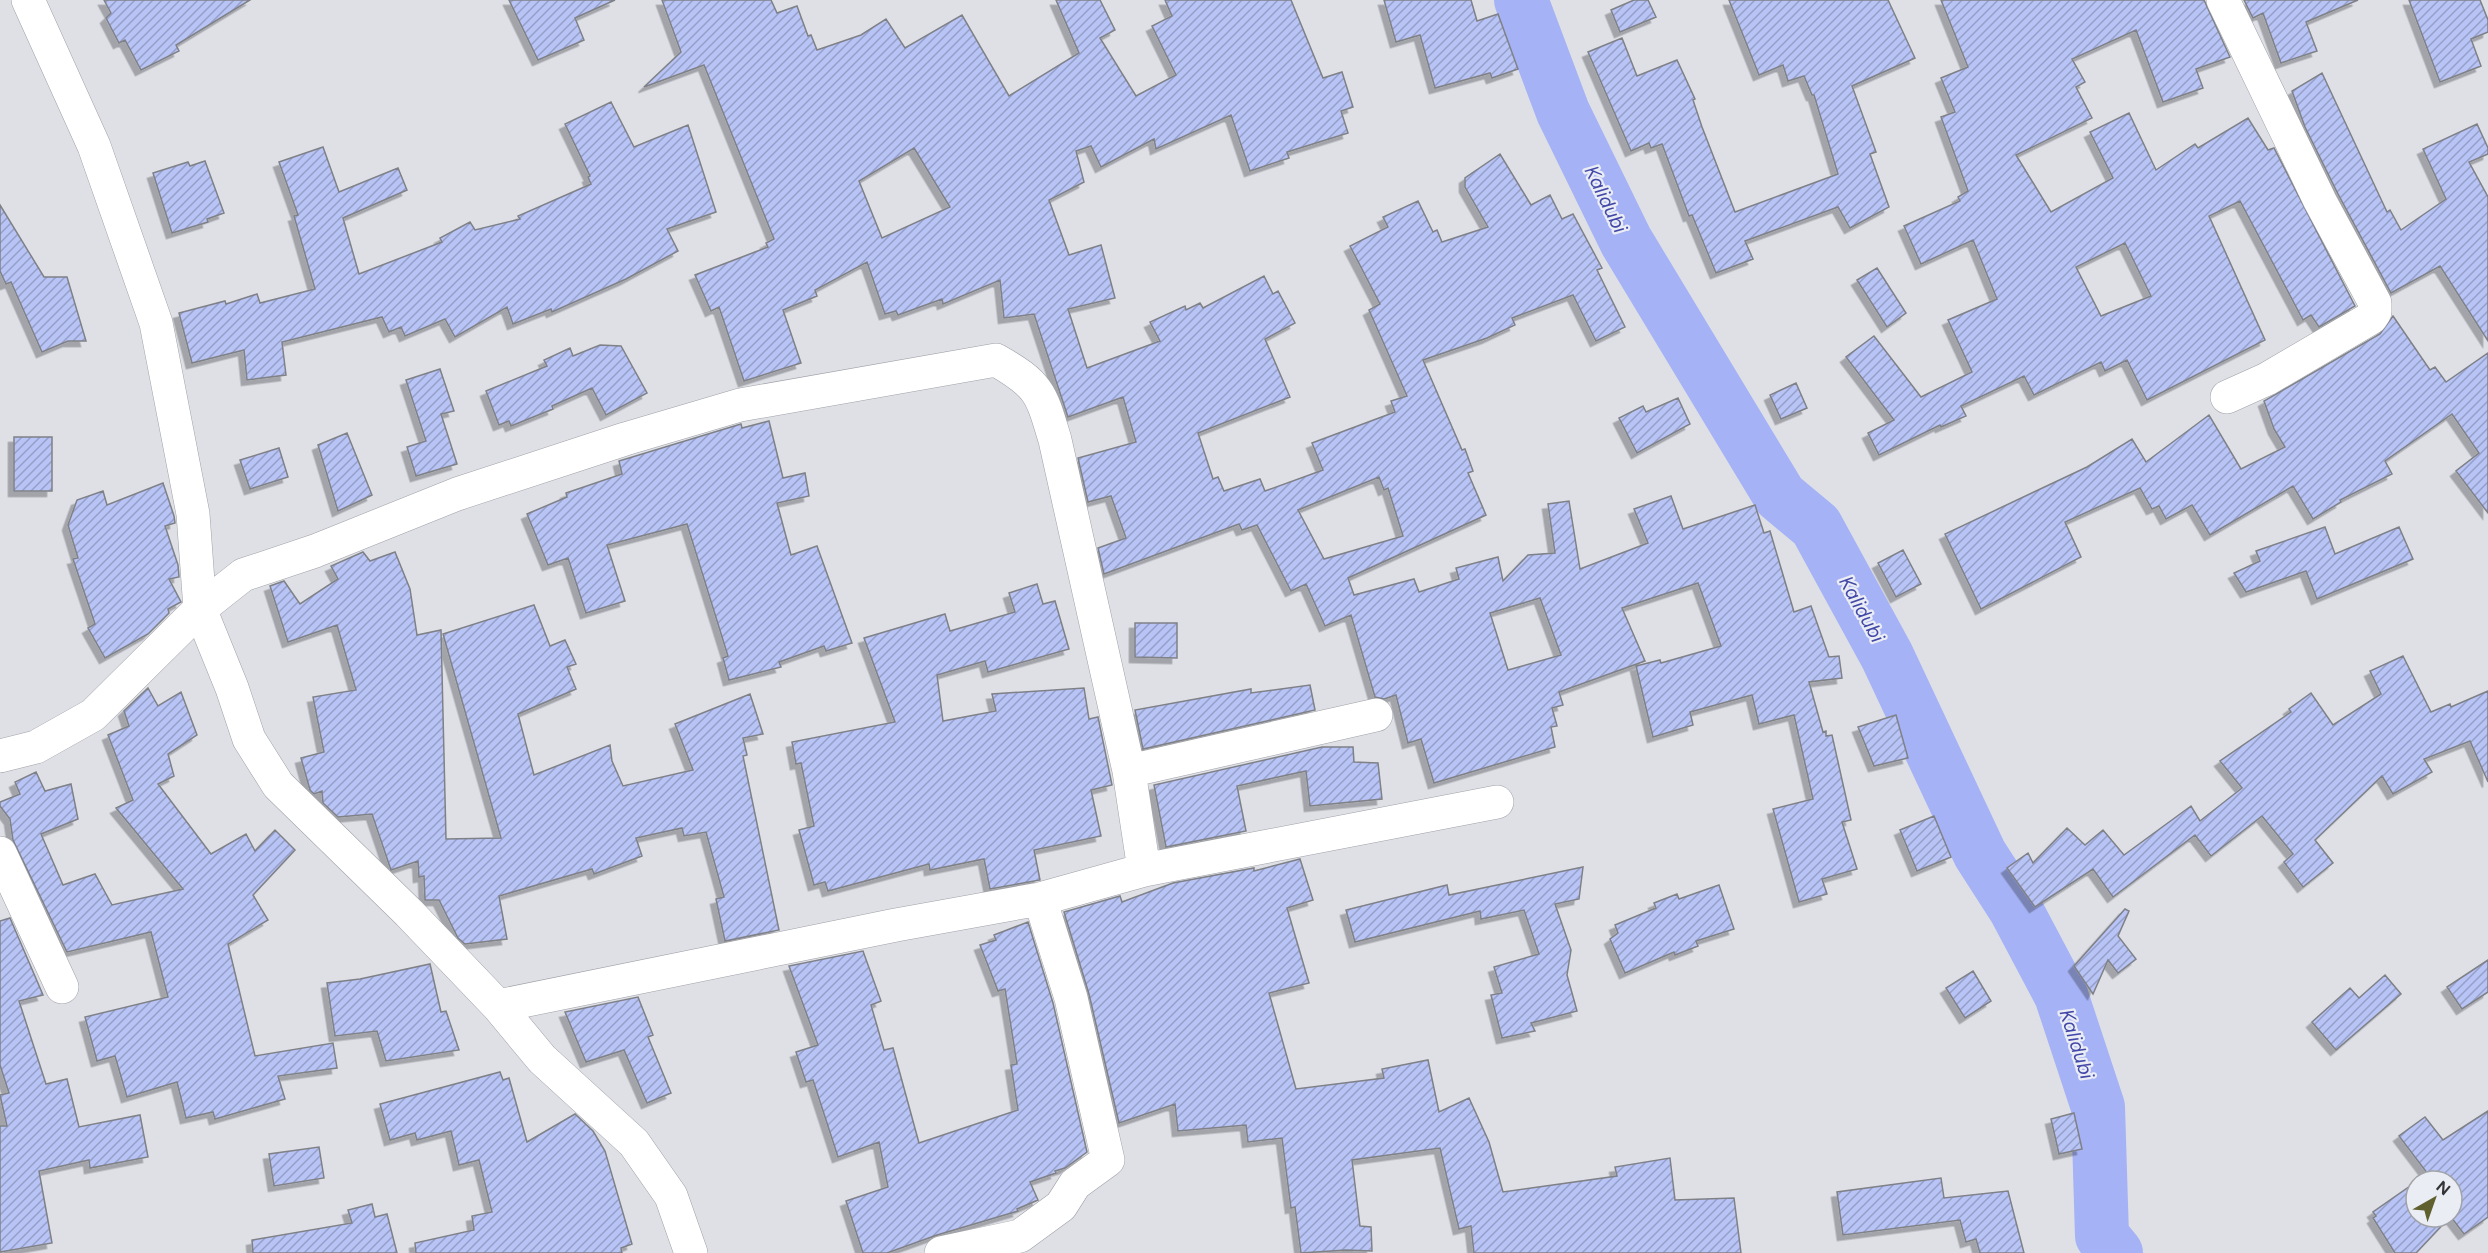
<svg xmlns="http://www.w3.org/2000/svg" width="2488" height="1253" viewBox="0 0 2488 1253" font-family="Figtree,sans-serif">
<defs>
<pattern id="building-hatch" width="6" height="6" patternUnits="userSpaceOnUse" patternTransform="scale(1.5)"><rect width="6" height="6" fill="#b8c3f6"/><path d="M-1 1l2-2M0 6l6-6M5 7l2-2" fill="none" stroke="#969fc8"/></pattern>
<filter id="shadow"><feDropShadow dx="-5.5" dy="5.5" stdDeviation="0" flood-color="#0004"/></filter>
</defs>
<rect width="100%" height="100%" fill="#dee0e6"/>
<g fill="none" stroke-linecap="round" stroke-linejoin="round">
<path stroke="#a5b2f5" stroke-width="54" d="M 1521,0 L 1563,112 L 1626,241 L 1780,496 L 1816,526 L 1887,656 L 1980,854 L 2016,910 L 2061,995 L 2098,1107 L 2102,1236 L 2116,1253"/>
</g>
<path fill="url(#building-hatch)" stroke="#7f8187" stroke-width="1.5" fill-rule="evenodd" filter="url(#shadow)" d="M 104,0 L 250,0 L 176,45 L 179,51 L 141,70 L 125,40 L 119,43 L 106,18 L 111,13 Z
M 509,0 L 615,0 L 575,18 L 584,40 L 538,60 Z
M 662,0 L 771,0 L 777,13 L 797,6 L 808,36 L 811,35 L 817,50 L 861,35 L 886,19 L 905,48 L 962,15 L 1009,96 L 1079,53 L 1056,0 L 1100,0 L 1115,30 L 1100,38 L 1136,96 L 1176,75 L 1152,26 L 1172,16 L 1165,0 L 1291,0 L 1323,78 L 1342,72 L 1353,107 L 1341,111 L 1348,133 L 1287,152 L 1289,158 L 1250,171 L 1231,115 L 1156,149 L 1154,139 L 1101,167 L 1091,146 L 1076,151 L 1084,182 L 1049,200 L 1069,255 L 1101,245 L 1115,298 L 1068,309 L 1087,368 L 1160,341 L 1150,322 L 1185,306 L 1186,310 L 1200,303 L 1203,308 L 1264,276 L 1273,294 L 1278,291 L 1295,323 L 1265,339 L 1290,397 L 1198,433 L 1213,479 L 1218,477 L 1224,491 L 1260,479 L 1265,491 L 1323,470 L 1312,443 L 1395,412 L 1391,401 L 1407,396 L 1369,310 L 1380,304 L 1350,246 L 1388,227 L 1383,217 L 1418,201 L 1433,232 L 1437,230 L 1442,242 L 1488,227 L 1465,187 L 1465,178 L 1500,154 L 1531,205 L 1550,195 L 1562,219 L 1573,214 L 1602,268 L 1597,270 L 1625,327 L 1596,341 L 1573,295 L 1512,318 L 1515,325 L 1487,338 L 1423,360 L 1462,450 L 1465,449 L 1473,471 L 1468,473 L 1486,515 L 1348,578 L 1354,595 L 1414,579 L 1419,592 L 1459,579 L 1456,568 L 1498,557 L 1503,581 L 1528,555 L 1555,553 L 1548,504 L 1569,501 L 1580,569 L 1648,543 L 1634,509 L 1671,496 L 1683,529 L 1755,505 L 1764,533 L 1770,531 L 1794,612 L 1811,606 L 1829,657 L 1839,656 L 1842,678 L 1809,682 L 1823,732 L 1826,731 L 1826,736 L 1832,735 L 1851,820 L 1842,822 L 1857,869 L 1822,879 L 1827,894 L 1799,902 L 1773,809 L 1813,799 L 1794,715 L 1759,724 L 1752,695 L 1690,712 L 1693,725 L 1653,737 L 1636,666 L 1660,660 L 1661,663 L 1721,646 L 1698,583 L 1622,608 L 1645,661 L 1559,692 L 1563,705 L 1552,708 L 1557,726 L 1551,727 L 1555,747 L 1434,783 L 1421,739 L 1408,743 L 1396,695 L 1384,699 L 1375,697 L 1351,615 L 1325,626 L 1306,584 L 1291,591 L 1257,525 L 1242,530 L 1239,524 L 1104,574 L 1098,548 L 1126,538 L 1111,496 L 1088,502 L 1078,458 L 1136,442 L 1123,397 L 1068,417 L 1034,314 L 1004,318 L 1000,280 L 943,304 L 942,299 L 898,315 L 896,311 L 885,314 L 867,262 L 815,290 L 817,296 L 783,310 L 801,363 L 744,381 L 719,307 L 711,311 L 695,275 L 768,247 L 766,243 L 774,239 L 704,65 L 644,87 L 681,52 ZM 914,148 L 950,207 L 882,238 L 859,181 ZM 1379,477 L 1384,490 L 1388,488 L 1403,536 L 1324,559 L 1298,510 ZM 1540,598 L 1561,655 L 1508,670 L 1490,613 Z
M 1384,0 L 1471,0 L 1477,21 L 1498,14 L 1518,69 L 1492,78 L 1490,73 L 1435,88 L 1420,35 L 1396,42 Z
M 1634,0 L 1648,0 L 1656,17 L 1620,32 L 1611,10 Z
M 1729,0 L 1888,0 L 1915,58 L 1852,86 L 1876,152 L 1870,154 L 1889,207 L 1850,228 L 1838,207 L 1745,241 L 1753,259 L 1716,273 L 1692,215 L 1689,216 L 1662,144 L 1651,148 L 1649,143 L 1631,151 L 1588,52 L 1622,38 L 1637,76 L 1677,60 L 1695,99 L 1693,100 L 1702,127 L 1735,212 L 1838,174 L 1814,95 L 1812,95 L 1804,76 L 1788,81 L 1783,65 L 1759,75 Z
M 1941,0 L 2204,0 L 2230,57 L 2196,69 L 2203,88 L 2163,102 L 2136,30 L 2072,59 L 2085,82 L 2076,87 L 2092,118 L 2016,155 L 2051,212 L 2113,178 L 2090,132 L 2129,113 L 2156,170 L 2195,144 L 2198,148 L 2248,118 L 2268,150 L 2274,148 L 2355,306 L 2319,327 L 2311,315 L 2303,320 L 2240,201 L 2209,216 L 2265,340 L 2147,400 L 2127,360 L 2105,371 L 2101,362 L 2034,395 L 2024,376 L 1961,406 L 1966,416 L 1941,427 L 1940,425 L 1879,455 L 1868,433 L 1894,420 L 1846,357 L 1874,336 L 1921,397 L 1972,372 L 1948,320 L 1997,299 L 1973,240 L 1921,264 L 1904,226 L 1960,201 L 1958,197 L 1968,191 L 1941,117 L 1955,112 L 1941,78 L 1968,67 ZM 2125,243 L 2151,296 L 2101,316 L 2076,267 Z
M 2244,0 L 2358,0 L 2306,22 L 2317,51 L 2281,63 L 2263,13 L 2253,18 Z
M 2409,0 L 2480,0 L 2488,20 L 2488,32 L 2471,39 L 2481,66 L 2440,82 Z
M 2322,73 L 2387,212 L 2390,210 L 2401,230 L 2446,199 L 2423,149 L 2477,124 L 2488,148 L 2488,154 L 2469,162 L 2488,197 L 2488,341 L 2440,266 L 2391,293 L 2337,192 L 2305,127 L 2292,91 Z
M 611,102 L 634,147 L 688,125 L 716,212 L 667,229 L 678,251 L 626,279 L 552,312 L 551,309 L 513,324 L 507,307 L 455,337 L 445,319 L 405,336 L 401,327 L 389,332 L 382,317 L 282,342 L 286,375 L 247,380 L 244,350 L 192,363 L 179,313 L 225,301 L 226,304 L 257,294 L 260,303 L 315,289 L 294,216 L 298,215 L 279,162 L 323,147 L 339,192 L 398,168 L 407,190 L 343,218 L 359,274 L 442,242 L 440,238 L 470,222 L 475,230 L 520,219 L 518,216 L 591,184 L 588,177 L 590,176 L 565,124 Z
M 205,161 L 224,213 L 207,219 L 208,222 L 172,233 L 153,173 L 188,162 L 190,166 Z
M 0,205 L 44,277 L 67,277 L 86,341 L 68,341 L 42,352 L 11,282 L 6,284 L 0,271 Z
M 1877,268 L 1906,313 L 1887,327 L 1857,280 Z
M 2393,316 L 2430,370 L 2435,367 L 2446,382 L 2488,353 L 2488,513 L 2456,471 L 2479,453 L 2452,414 L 2385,461 L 2392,474 L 2340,500 L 2341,502 L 2313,519 L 2293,486 L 2210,535 L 2192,505 L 2166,519 L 2159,506 L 2152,509 L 2140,488 L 2065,522 L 2081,557 L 1981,609 L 1945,534 L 2087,467 L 2132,439 L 2146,462 L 2209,415 L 2241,469 L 2285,447 L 2274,429 L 2264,401 L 2380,334 Z
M 600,345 L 621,346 L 647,393 L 606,415 L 592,388 L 552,406 L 553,409 L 511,426 L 509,421 L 499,425 L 486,391 L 547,366 L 544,360 L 570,348 L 573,356 Z
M 440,369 L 454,411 L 441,414 L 457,464 L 416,476 L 407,447 L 426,441 L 406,380 Z
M 1796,383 L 1807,408 L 1781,419 L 1770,395 Z
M 1678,398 L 1690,424 L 1637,453 L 1619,418 L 1643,406 L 1646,412 Z
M 769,421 L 783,478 L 805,473 L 809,496 L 777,503 L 791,555 L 817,546 L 852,643 L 826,651 L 824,646 L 779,662 L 781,667 L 729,680 L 723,658 L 728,656 L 687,524 L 607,545 L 625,601 L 586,613 L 568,558 L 548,565 L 527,514 L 567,497 L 566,493 L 622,474 L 619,461 L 741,424 L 742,428 Z
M 347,433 L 372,495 L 338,511 L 318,445 Z
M 14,437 L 52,437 L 52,491 L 14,491 Z
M 279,448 L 288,477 L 250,489 L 240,460 Z
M 163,483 L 174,516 L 175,523 L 165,526 L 178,565 L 179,577 L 169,579 L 181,602 L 168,609 L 169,613 L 148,634 L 105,658 L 88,628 L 95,624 L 73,559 L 78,558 L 68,525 L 77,500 L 103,491 L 107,505 Z
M 2325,527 L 2335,554 L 2399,527 L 2413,559 L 2317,599 L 2306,571 L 2246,592 L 2234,573 L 2260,561 L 2256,551 Z
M 1903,550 L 1921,584 L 1896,597 L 1878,563 Z
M 363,552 L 370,561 L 395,552 L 410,589 L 417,635 L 441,630 L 446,839 L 501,838 L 443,634 L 534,605 L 550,646 L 565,640 L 576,664 L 567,667 L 576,689 L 518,714 L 534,775 L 610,745 L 612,761 L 623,786 L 693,770 L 675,724 L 750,694 L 763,734 L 743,738 L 747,755 L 743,756 L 779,930 L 725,941 L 716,899 L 724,897 L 706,832 L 684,836 L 682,828 L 636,838 L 642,856 L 594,874 L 592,869 L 499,896 L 507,939 L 465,944 L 458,938 L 439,900 L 425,900 L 424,876 L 419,877 L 418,861 L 391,870 L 372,814 L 338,817 L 323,803 L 322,791 L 314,794 L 310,790 L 301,758 L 324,752 L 313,697 L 356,690 L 337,625 L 288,642 L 270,586 L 284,581 L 300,604 L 338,579 L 331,566 Z
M 1037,584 L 1043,604 L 1055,601 L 1069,649 L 988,672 L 985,661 L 937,675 L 943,721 L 996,711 L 992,694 L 1084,688 L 1089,719 L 1098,717 L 1112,785 L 1091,790 L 1101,836 L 1034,850 L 1040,880 L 990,889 L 984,859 L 930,870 L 929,864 L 828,891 L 825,882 L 814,885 L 799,830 L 814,826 L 801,763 L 796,764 L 792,742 L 895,722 L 864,638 L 945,614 L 950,631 L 1015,612 L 1009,593 Z
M 1135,623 L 1177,623 L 1177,658 L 1135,657 Z
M 2403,656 L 2431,712 L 2450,704 L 2451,707 L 2488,691 L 2488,782 L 2470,741 L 2424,759 L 2432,772 L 2393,794 L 2382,776 L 2315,840 L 2333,863 L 2303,887 L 2284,862 L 2293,854 L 2262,816 L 2211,856 L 2195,835 L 2113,897 L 2093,869 L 2035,907 L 2007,868 L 2028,853 L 2033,863 L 2067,828 L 2085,845 L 2103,830 L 2124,855 L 2191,806 L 2200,821 L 2242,788 L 2220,761 L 2291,712 L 2289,709 L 2311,693 L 2333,725 L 2381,694 L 2370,671 Z
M 1310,685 L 1315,710 L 1143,749 L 1135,710 L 1251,689 L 1251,693 Z
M 148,688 L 158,706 L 181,692 L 197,735 L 168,754 L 174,776 L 158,784 L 211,854 L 246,834 L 255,851 L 275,830 L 295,850 L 253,895 L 268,920 L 228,944 L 255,1056 L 333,1043 L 337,1068 L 278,1076 L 285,1099 L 215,1119 L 213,1112 L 186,1118 L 177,1082 L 127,1097 L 115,1056 L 97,1061 L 85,1017 L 168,997 L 151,932 L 67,952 L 13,840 L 10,819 L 0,806 L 0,802 L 20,794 L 15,782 L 36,772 L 45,791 L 71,784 L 78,819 L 41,834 L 63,885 L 95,874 L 112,905 L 183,889 L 116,808 L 133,800 L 108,735 L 129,726 L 124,711 Z
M 1896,715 L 1908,758 L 1874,766 L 1858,727 Z
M 1322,747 L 1353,747 L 1354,762 L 1378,763 L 1382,799 L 1310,806 L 1306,771 L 1237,786 L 1246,831 L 1166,847 L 1154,785 Z
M 1934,816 L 1951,857 L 1917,871 L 1900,830 Z
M 1300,859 L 1313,900 L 1287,908 L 1309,983 L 1269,993 L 1296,1089 L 1384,1078 L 1382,1069 L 1428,1060 L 1439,1112 L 1469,1098 L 1489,1142 L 1503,1192 L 1617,1176 L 1615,1167 L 1670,1158 L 1675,1200 L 1734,1198 L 1741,1253 L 1474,1253 L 1471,1226 L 1459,1229 L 1440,1148 L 1352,1160 L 1360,1226 L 1371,1227 L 1372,1251 L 1346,1250 L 1301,1253 L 1295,1207 L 1291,1208 L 1282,1138 L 1248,1142 L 1246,1125 L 1178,1131 L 1175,1104 L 1119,1123 L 1089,994 L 1064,912 L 1120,896 L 1122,902 L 1173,883 L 1254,868 L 1254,871 Z
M 1583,867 L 1579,899 L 1555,904 L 1571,950 L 1567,975 L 1577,1011 L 1531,1023 L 1535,1031 L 1502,1038 L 1491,995 L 1502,993 L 1494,967 L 1539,954 L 1524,910 L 1481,919 L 1480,911 L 1355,942 L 1346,910 L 1447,885 L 1449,895 Z
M 1719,885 L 1734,929 L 1696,941 L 1698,946 L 1675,955 L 1674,952 L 1625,973 L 1610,939 L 1618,933 L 1615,925 L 1656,908 L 1654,903 L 1677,894 L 1679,899 Z
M 2125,909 L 2129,911 L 2118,936 L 2136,959 L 2118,973 L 2108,960 L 2093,994 L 2074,966 Z
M 10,918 L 43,995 L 19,1001 L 46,1084 L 67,1079 L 79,1127 L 140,1115 L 148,1157 L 90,1168 L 89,1160 L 39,1171 L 52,1243 L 0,1252 L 0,1126 L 7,1126 L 0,1095 L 9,1093 L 0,1065 L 0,921 Z
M 1028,922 L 1053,1003 L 1087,1152 L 1065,1168 L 1055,1171 L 1056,1173 L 1030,1182 L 1038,1200 L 1017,1209 L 1018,1211 L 937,1235 L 887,1253 L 863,1253 L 846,1201 L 888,1187 L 879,1142 L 838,1157 L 813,1080 L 806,1082 L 796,1052 L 818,1045 L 789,966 L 863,951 L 881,1001 L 871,1005 L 884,1050 L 893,1048 L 919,1143 L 1018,1110 L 1011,1065 L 1017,1064 L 1005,989 L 998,991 L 980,945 L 996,940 L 994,935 Z
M 2488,960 L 2488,992 L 2462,1009 L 2447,987 Z
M 430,964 L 441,1012 L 446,1011 L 459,1050 L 386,1061 L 377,1031 L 335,1036 L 327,983 L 360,979 Z
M 1973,971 L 1991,1001 L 1965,1018 L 1946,988 Z
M 2385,975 L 2401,994 L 2336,1050 L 2312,1022 L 2350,988 L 2359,998 Z
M 638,997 L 653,1035 L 648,1037 L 671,1093 L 647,1103 L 624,1050 L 586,1062 L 565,1012 Z
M 500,1072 L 503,1080 L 509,1078 L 527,1142 L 575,1114 L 593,1131 L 605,1151 L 632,1244 L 621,1248 L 622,1253 L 416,1253 L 415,1243 L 474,1230 L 472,1216 L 492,1212 L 479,1160 L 459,1165 L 451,1131 L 417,1140 L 415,1133 L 390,1140 L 380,1104 Z
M 2488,1111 L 2488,1217 L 2464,1234 L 2451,1217 L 2452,1181 L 2418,1181 L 2428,1174 L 2399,1136 L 2425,1117 L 2443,1140 Z
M 2074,1113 L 2082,1149 L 2059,1154 L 2051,1119 Z
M 319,1147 L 324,1178 L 274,1186 L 269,1154 Z
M 1941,1178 L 1944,1198 L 2008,1191 L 2024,1253 L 1980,1253 L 1976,1239 L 1966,1242 L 1960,1220 L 1843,1235 L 1837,1192 Z
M 2416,1182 L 2416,1217 L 2450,1217 L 2416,1253 L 2395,1253 L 2373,1218 L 2376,1216 L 2373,1212 Z
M 372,1204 L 375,1217 L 387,1214 L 397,1253 L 253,1253 L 252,1240 L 352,1223 L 348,1210 Z"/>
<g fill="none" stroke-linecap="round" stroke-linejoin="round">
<g stroke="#9fa1a7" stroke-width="34">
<path id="minor" d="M 28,0 L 94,146 L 156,323 L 193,514 L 200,609 L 232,688 L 249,739 L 278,785 L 409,913 L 498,1006 L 542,1059 L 634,1143 L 671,1196 L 691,1253
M 2223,0 L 2320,201 L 2375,303 L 2375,312 L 2371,318 L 2267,379 L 2227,397
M 0,756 L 36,747 L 93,715 L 200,609 L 243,575 L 315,551 L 457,494 L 625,439 L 740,405 L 996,360 C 1040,385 1041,393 1055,440 L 1129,771 L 1144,870
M 1129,771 L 1376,715
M 0,853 L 62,987
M 498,1006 L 896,925 L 1040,899 L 1144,870 L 1497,802
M 941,1253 L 1020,1236 L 1061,1206 L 1075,1184 L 1108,1160 L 1071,998 L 1040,899"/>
</g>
<use href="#minor" stroke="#fff" stroke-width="33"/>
</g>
<g text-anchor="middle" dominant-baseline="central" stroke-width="4.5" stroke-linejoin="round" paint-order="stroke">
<g font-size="20" font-style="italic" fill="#4248a8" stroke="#ebedf4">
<text transform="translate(1606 199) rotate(64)">Kalidubi</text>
<text transform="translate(1862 609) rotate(61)">Kalidubi</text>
<text transform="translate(2077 1044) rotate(72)">Kalidubi</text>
</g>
</g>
<g transform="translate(2434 1199) rotate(40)"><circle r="28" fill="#ebedf4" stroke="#a1a3a8" stroke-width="1.5"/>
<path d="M0-4.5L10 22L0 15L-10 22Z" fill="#5f602e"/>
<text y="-9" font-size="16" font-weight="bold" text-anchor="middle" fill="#333436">N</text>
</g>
</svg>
